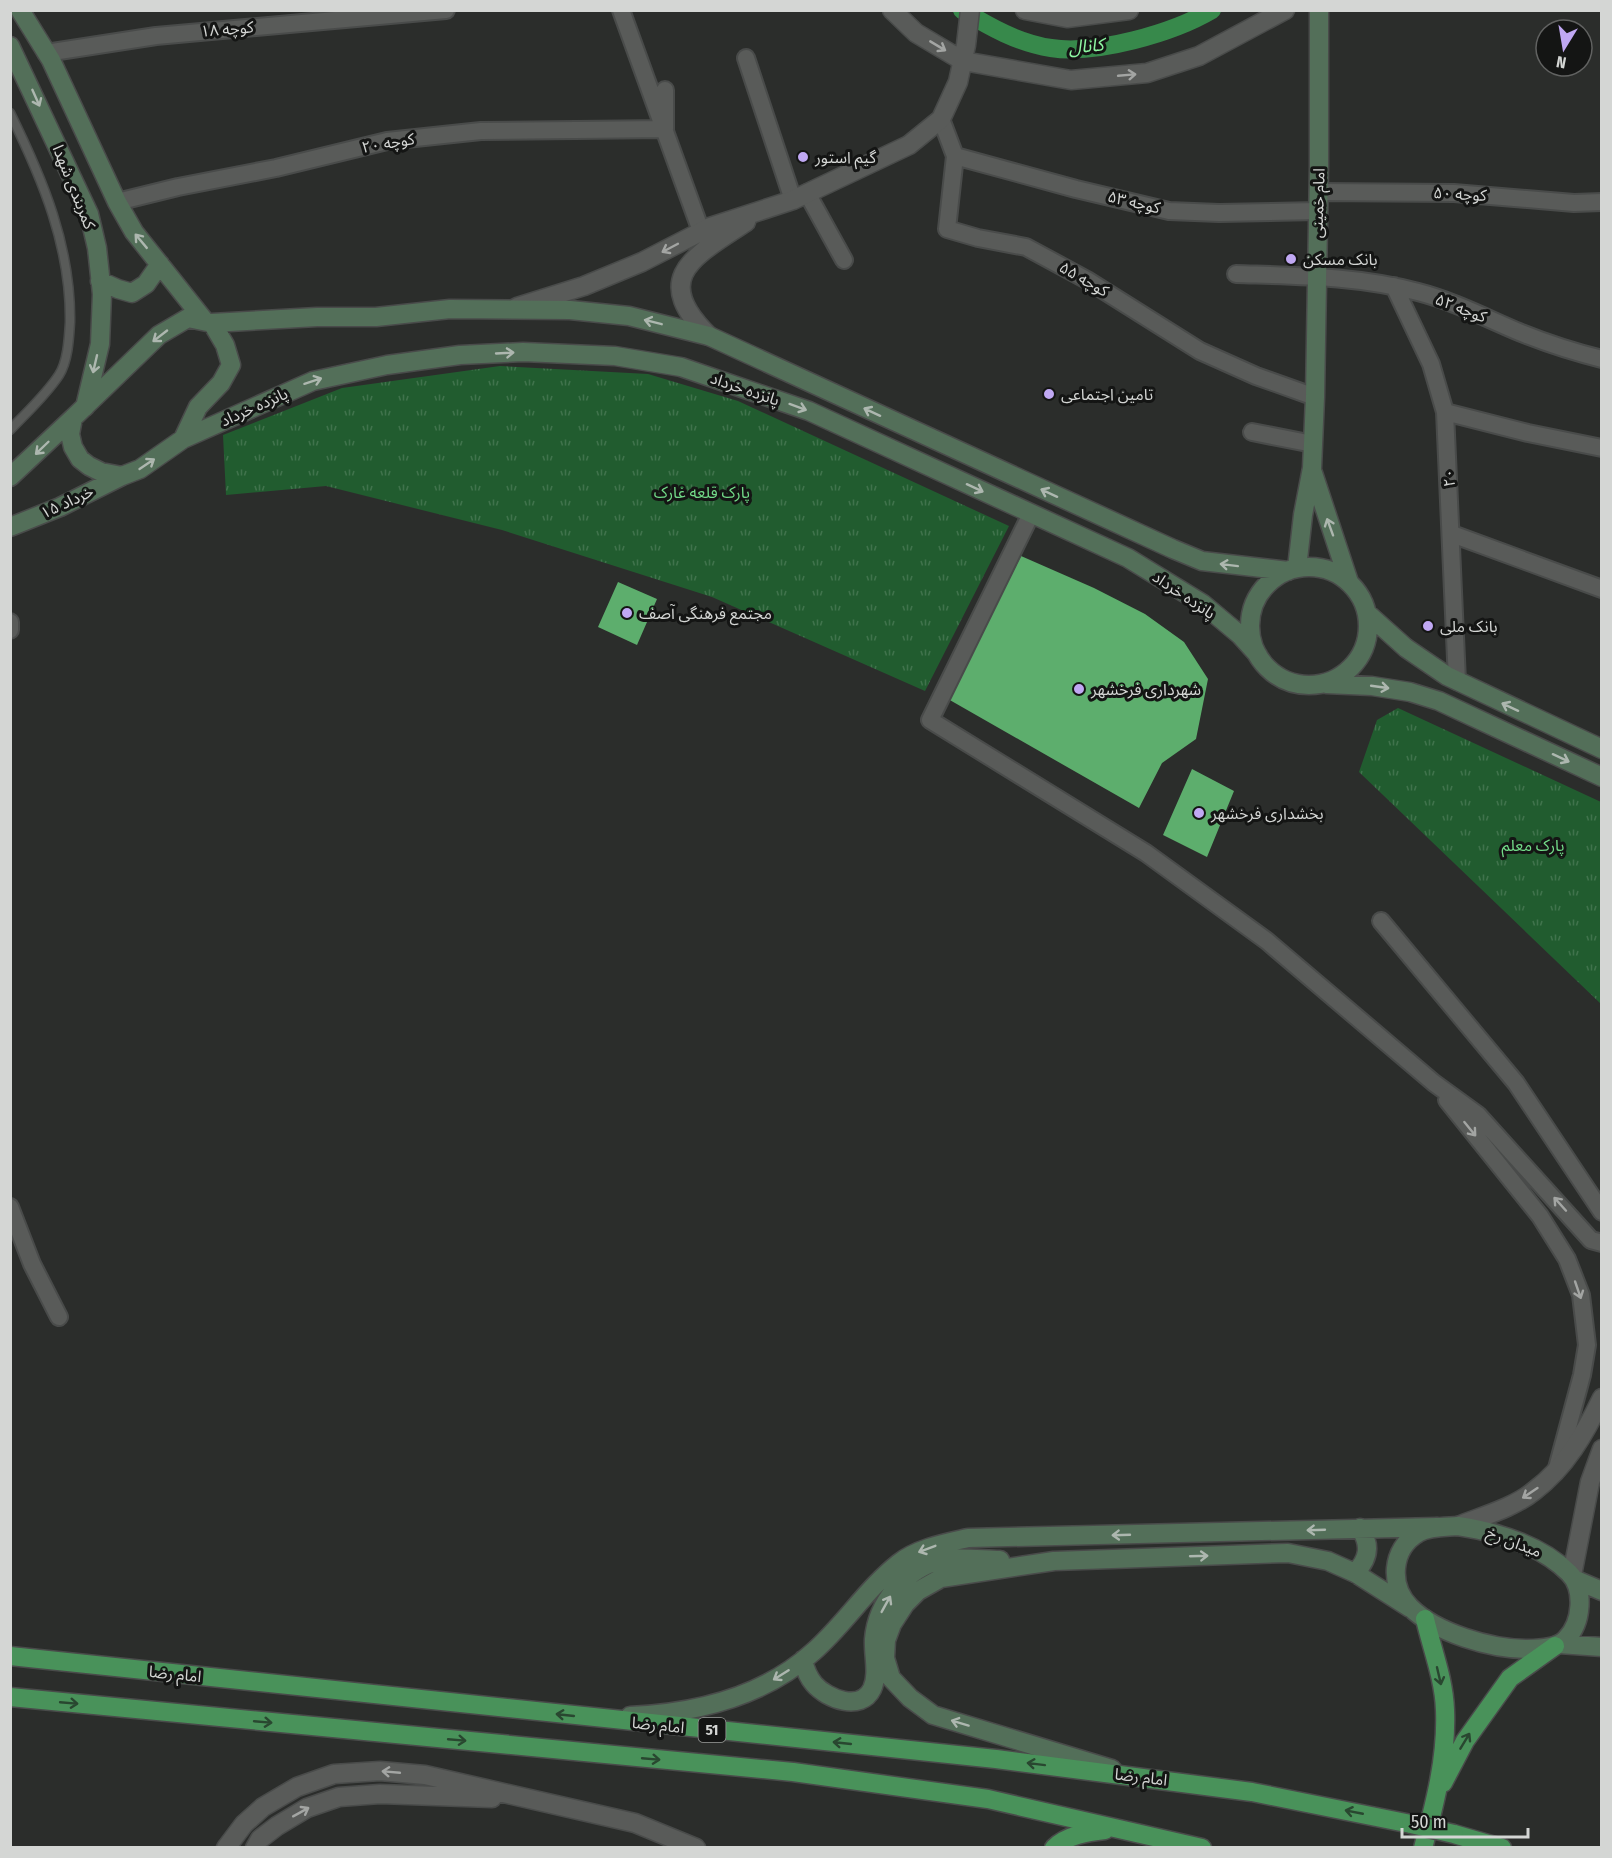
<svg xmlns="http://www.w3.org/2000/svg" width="1612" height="1858" viewBox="0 0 1612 1858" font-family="'Fira Sans Condensed','Noto Sans Arabic',sans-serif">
<defs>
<pattern id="park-tufts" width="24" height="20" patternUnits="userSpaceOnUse" patternTransform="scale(1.5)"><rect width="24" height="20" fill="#215c2f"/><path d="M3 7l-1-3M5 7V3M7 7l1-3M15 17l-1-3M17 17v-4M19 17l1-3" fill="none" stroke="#40734c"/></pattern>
</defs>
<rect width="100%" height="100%" fill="#2b2d2b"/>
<path fill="url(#park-tufts)" d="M 500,366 L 648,374 L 738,401 L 1009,526 L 925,691 L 712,597 L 502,530 L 326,486 L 226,495 L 223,435 L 342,388 Z
M 1398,708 L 1601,802 L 1601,1004 L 1359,772 L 1377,720 Z"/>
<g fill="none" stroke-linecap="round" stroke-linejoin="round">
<path stroke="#37894b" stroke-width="18" d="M 962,10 C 990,27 1018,43 1051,48 C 1096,55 1173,33 1212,10"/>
</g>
<path fill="#5dae6d" d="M 1021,556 L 1094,588 L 1145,614 L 1184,642 L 1208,679 L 1196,739 L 1162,763 L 1139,808 L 948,699 Z
M 618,582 L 657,599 L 637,645 L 598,627 Z
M 1192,769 L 1234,791 L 1207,857 L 1163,835 Z"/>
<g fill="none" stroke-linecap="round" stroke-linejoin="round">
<g stroke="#494b4a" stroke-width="11">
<path id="service" d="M 10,113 C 43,180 71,247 70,322 C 69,338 68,361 59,375 C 46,395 27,412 10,430"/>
</g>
<g stroke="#494b4a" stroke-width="20">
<path id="minor" d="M 621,10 L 701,231
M 46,53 L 156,36 L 446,10
M 746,58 L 793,200
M 941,119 L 955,156 L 947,229 L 978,238 L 1026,247 L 1087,280 L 1200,351 L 1256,376 L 1315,397
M 955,156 L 1076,189 L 1169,211 L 1219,213 L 1318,211
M 1318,192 L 1454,193 L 1574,203 L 1602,202
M 807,193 L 844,260
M 117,202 L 178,187 L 276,168 L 387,141 L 481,131 L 665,129 L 665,90
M 1236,274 C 1298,276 1358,276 1418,292 C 1453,301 1486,318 1519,332 C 1546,343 1574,352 1602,359
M 1394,286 L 1431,364 L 1445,412 L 1457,681
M 1445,412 L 1528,433 L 1602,448
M 1252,432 L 1313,444
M 1031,514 L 930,720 L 1146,853 L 1267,941 L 1434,1083 L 1478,1115 L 1591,1240 L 1602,1243
M 1452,534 L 1602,589
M 10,622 L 10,630
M 1381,921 L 1516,1083 L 1602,1212
M 1447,1100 L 1540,1216 L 1567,1259 L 1581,1295 L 1587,1345 L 1582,1375 L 1557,1468
M 10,1207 L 32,1264 L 59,1317"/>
</g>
<g stroke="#494b4a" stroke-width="21">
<path id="tertiary" d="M 892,10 L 916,33 L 963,61 L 1071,80 L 1147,73 L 1199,56 L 1285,10
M 1025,10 L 1067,18 L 1129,10
M 517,307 L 584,286 L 642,262 L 710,227 L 793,200 L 909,145 L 941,119 L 958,82 L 966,45 L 970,10
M 709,336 C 649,277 695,256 746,222
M 1458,1526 C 1483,1516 1513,1508 1534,1491 C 1566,1467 1585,1433 1602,1398
M 1572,1575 L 1590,1482 L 1602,1449
M 226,1848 L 244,1824 L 263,1807 L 297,1787 L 334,1774 L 380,1771 L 425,1775 L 635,1823 L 696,1848
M 255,1848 L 260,1839 L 277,1826 L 307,1808 L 339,1797 L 380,1794 L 492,1798"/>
</g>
<g stroke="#494b4a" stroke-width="21">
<path id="secondary" d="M 20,10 L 51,60 L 117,202 L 134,232 L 204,320
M 10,46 L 89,214 L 97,248 L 102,294 L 100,344 L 85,407
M 100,281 L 118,289 L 132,293 L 146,284 L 160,264
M 212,323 L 225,345 L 231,365 L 221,383 L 198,407 L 183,439 L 140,469 L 122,476 L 101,472 L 89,466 L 80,459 L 73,447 L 70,434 L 73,418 L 159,335 L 188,318 L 212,323 L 317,317 L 376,317 L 450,309 L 570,310 L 629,316 L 709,336 L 1173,549 L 1202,561 L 1288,571
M 183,439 L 313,381 L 387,365 L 460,355 L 523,352 L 615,356 L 681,367 L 809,411 L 1128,558 L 1203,604 L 1240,635 L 1258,655
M 1313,473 L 1349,582
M 10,477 L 73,418
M 10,527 L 60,507 L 122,476
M1250 626a59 59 0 1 1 118 0a59 59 0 1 1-118 0Z
M 1297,568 L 1303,515 L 1312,468 L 1315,397 L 1319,166 L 1319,10
M 1368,614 L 1406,648 L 1447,676 L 1602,749
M 1326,684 L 1372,686 L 1410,692 L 1439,701 L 1602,777
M 1458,1526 C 1497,1532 1540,1544 1569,1573 C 1585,1589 1582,1623 1566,1639 C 1558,1648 1539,1649 1527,1649 C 1491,1649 1436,1633 1410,1607 C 1389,1586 1391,1549 1418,1533 C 1429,1526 1445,1527 1458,1526 Z
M 1355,1573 C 1369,1559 1371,1545 1360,1528
M 1576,1580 L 1602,1591
M 1559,1644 L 1602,1647
M 803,1660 C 805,1669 808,1677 814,1684 C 827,1699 861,1712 872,1689 C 879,1674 873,1655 874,1639 C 877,1603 905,1569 941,1560 C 954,1556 985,1560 1000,1560
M 630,1716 C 695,1713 763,1697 813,1652 C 844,1625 867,1588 899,1563 C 918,1548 946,1543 968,1538 L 1437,1527
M 1112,1769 L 933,1715 L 910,1698 L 891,1678 L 885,1658 L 886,1640 L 892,1624 L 905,1604 L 918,1591 L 941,1578 L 1054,1561 L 1288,1553 L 1328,1561 L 1355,1573 L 1410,1608"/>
</g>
<g stroke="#494b4a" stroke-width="21">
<path id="trunk" d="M 10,1656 L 996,1759 L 1252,1792 L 1411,1824
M 10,1697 L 793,1772 L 988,1799 L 1202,1848
M 1443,1783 L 1465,1741 L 1510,1678 L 1555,1646
M 1454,1834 L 1502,1848
M 1054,1848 C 1067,1835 1088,1832 1105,1830
M 1423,1848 C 1435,1803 1447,1757 1445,1710 C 1444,1679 1432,1649 1425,1619"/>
</g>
<use href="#service" stroke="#595b59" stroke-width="8"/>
<use href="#minor" stroke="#595b59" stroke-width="16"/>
<use href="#tertiary" stroke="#595b59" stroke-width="18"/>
<use href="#secondary" stroke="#536f59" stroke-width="18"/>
<use href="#trunk" stroke="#49925a" stroke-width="18"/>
<g stroke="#494b4a" stroke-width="21" stroke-linecap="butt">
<path id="trunk-bridge" d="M 1411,1824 L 1454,1834"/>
</g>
<use href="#trunk-bridge" stroke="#49925a" stroke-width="18"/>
</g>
<defs><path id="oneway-shaft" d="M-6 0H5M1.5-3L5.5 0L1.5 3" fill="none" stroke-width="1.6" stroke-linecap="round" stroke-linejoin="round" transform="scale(1.5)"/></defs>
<g stroke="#a3a5a3">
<use href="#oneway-shaft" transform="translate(938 46) rotate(31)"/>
<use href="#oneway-shaft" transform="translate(1127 75) rotate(-5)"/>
<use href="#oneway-shaft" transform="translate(670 248) rotate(152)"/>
<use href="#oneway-shaft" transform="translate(1470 1129) rotate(51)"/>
<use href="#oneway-shaft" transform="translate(1560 1204) rotate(-132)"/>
<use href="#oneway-shaft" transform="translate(1578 1290) rotate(71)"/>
<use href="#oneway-shaft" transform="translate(1530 1493) rotate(146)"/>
<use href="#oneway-shaft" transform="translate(391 1772) rotate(-175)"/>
<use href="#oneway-shaft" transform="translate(301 1812) rotate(-29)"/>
</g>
<g stroke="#adb7af">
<use href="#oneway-shaft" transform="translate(36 98) rotate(66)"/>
<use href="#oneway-shaft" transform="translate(141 241) rotate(-130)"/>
<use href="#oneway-shaft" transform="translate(653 322) rotate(-166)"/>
<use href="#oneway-shaft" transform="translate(160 336) rotate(142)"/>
<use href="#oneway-shaft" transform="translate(505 353) rotate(-3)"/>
<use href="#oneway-shaft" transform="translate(95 364) rotate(103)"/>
<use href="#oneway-shaft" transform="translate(313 381) rotate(-18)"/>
<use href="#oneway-shaft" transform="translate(798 407) rotate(20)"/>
<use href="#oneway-shaft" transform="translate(872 412) rotate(-155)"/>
<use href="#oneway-shaft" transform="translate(42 448) rotate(136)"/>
<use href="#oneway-shaft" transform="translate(147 464) rotate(-34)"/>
<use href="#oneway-shaft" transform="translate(975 488) rotate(25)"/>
<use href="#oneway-shaft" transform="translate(1049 493) rotate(-155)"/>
<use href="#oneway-shaft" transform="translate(1330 527) rotate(-110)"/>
<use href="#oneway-shaft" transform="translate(1229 565) rotate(-173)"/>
<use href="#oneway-shaft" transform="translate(1380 687) rotate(8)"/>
<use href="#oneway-shaft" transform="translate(1510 707) rotate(-155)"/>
<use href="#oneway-shaft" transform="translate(1561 758) rotate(25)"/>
<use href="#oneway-shaft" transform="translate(1316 1530) rotate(178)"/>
<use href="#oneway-shaft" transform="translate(1121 1535) rotate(178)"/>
<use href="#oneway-shaft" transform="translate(927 1549) rotate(159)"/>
<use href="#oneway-shaft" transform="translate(1199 1556) rotate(-2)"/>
<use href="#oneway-shaft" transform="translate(886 1604) rotate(-61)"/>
<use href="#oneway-shaft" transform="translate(781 1675) rotate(148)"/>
<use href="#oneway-shaft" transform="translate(960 1723) rotate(-163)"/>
</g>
<g stroke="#294730">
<use href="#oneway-shaft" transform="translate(1439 1676) rotate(77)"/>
<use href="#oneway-shaft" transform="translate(69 1703) rotate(5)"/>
<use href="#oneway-shaft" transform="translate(565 1715) rotate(-174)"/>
<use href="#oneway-shaft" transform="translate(263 1722) rotate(5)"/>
<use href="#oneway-shaft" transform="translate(457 1740) rotate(5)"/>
<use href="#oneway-shaft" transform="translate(1465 1741) rotate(-59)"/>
<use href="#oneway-shaft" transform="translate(842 1743) rotate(-174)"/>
<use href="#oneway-shaft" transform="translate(651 1759) rotate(5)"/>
<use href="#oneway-shaft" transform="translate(1036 1764) rotate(-173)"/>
<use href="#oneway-shaft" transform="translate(1354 1812) rotate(-169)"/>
</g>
<g fill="#c0a8f3" stroke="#141514" stroke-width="2">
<circle cx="803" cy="157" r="6"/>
<circle cx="1291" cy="259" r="6"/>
<circle cx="1049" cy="394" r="6"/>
<circle cx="627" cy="613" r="6"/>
<circle cx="1428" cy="626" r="6"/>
<circle cx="1079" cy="689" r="6"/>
<circle cx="1199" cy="813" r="6"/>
</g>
<g text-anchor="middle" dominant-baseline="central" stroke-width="6" stroke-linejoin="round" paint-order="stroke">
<rect fill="#141514" stroke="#9a9c9a" stroke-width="1.5" x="698.5" y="1718" width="27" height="24" rx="4.5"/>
<g font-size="15" font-weight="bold" fill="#d4d6d4">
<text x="712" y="1730">51</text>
</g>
<g font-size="16" fill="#d4d6d4" stroke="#141514">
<text transform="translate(227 29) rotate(-5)">کوچه ۱۸</text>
<text transform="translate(388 143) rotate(-10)">کوچه ۲۰</text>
<text transform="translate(74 187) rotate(68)">کمربندی شهدا</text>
<text transform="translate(1460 194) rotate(3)">کوچه ۵۰</text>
<text transform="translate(1134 202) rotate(13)">کوچه ۵۳</text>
<text transform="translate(1318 203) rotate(-88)">امام خمینی</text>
<text transform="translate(1084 279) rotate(30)">کوچه ۵۵</text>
<text transform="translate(1461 308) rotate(21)">کوچه ۵۲</text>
<text transform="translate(745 389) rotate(19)">پانزده خرداد</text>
<text transform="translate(254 407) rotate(-24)">پانزده خرداد</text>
<text transform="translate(1449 478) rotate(-93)">۲۰</text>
<text transform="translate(67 502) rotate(-25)">۱۵ خرداد</text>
<text transform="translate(1184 595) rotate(34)">پانزده خرداد</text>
<text transform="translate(1514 1542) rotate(21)">میدان رخ</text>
<text transform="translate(175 1674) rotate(6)">امام رضا</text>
<text transform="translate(658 1725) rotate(6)">امام رضا</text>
<text transform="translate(1141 1777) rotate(7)">امام رضا</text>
</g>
<g font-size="16" fill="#d4d6d4" stroke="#141514" text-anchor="start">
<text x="815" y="157">گیم استور</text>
<text x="1303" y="259">بانک مسکن</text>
<text x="1061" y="394">تامین اجتماعی</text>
<text x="639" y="613">مجتمع فرهنگی آصف</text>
<text x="1440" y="626">بانک ملی</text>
<text x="1091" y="689">شهرداری فرخشهر</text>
<text x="1211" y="813">بخشداری فرخشهر</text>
</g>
<g font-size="16" fill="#72db88" stroke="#141514">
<text x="702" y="492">پارک قلعه غارک</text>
<text x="1533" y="845">پارک معلم</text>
</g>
<g font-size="18" font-style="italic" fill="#8df7a2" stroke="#141514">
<text transform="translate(1086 46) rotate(-5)">کانال</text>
</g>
</g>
<rect width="1612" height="1858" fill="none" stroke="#d4d6d4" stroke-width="24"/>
<g transform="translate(1564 48) rotate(191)"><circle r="28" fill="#141514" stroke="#616261" stroke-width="1.5"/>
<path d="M0-4.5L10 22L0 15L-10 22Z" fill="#c0a8f3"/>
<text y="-9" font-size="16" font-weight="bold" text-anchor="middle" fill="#d4d6d4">N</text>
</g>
<path d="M1402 1828v9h126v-9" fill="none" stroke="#d4d6d4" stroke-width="3"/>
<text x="1411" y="1828" font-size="18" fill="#d4d6d4" stroke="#141514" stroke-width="4.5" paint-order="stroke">50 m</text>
</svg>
